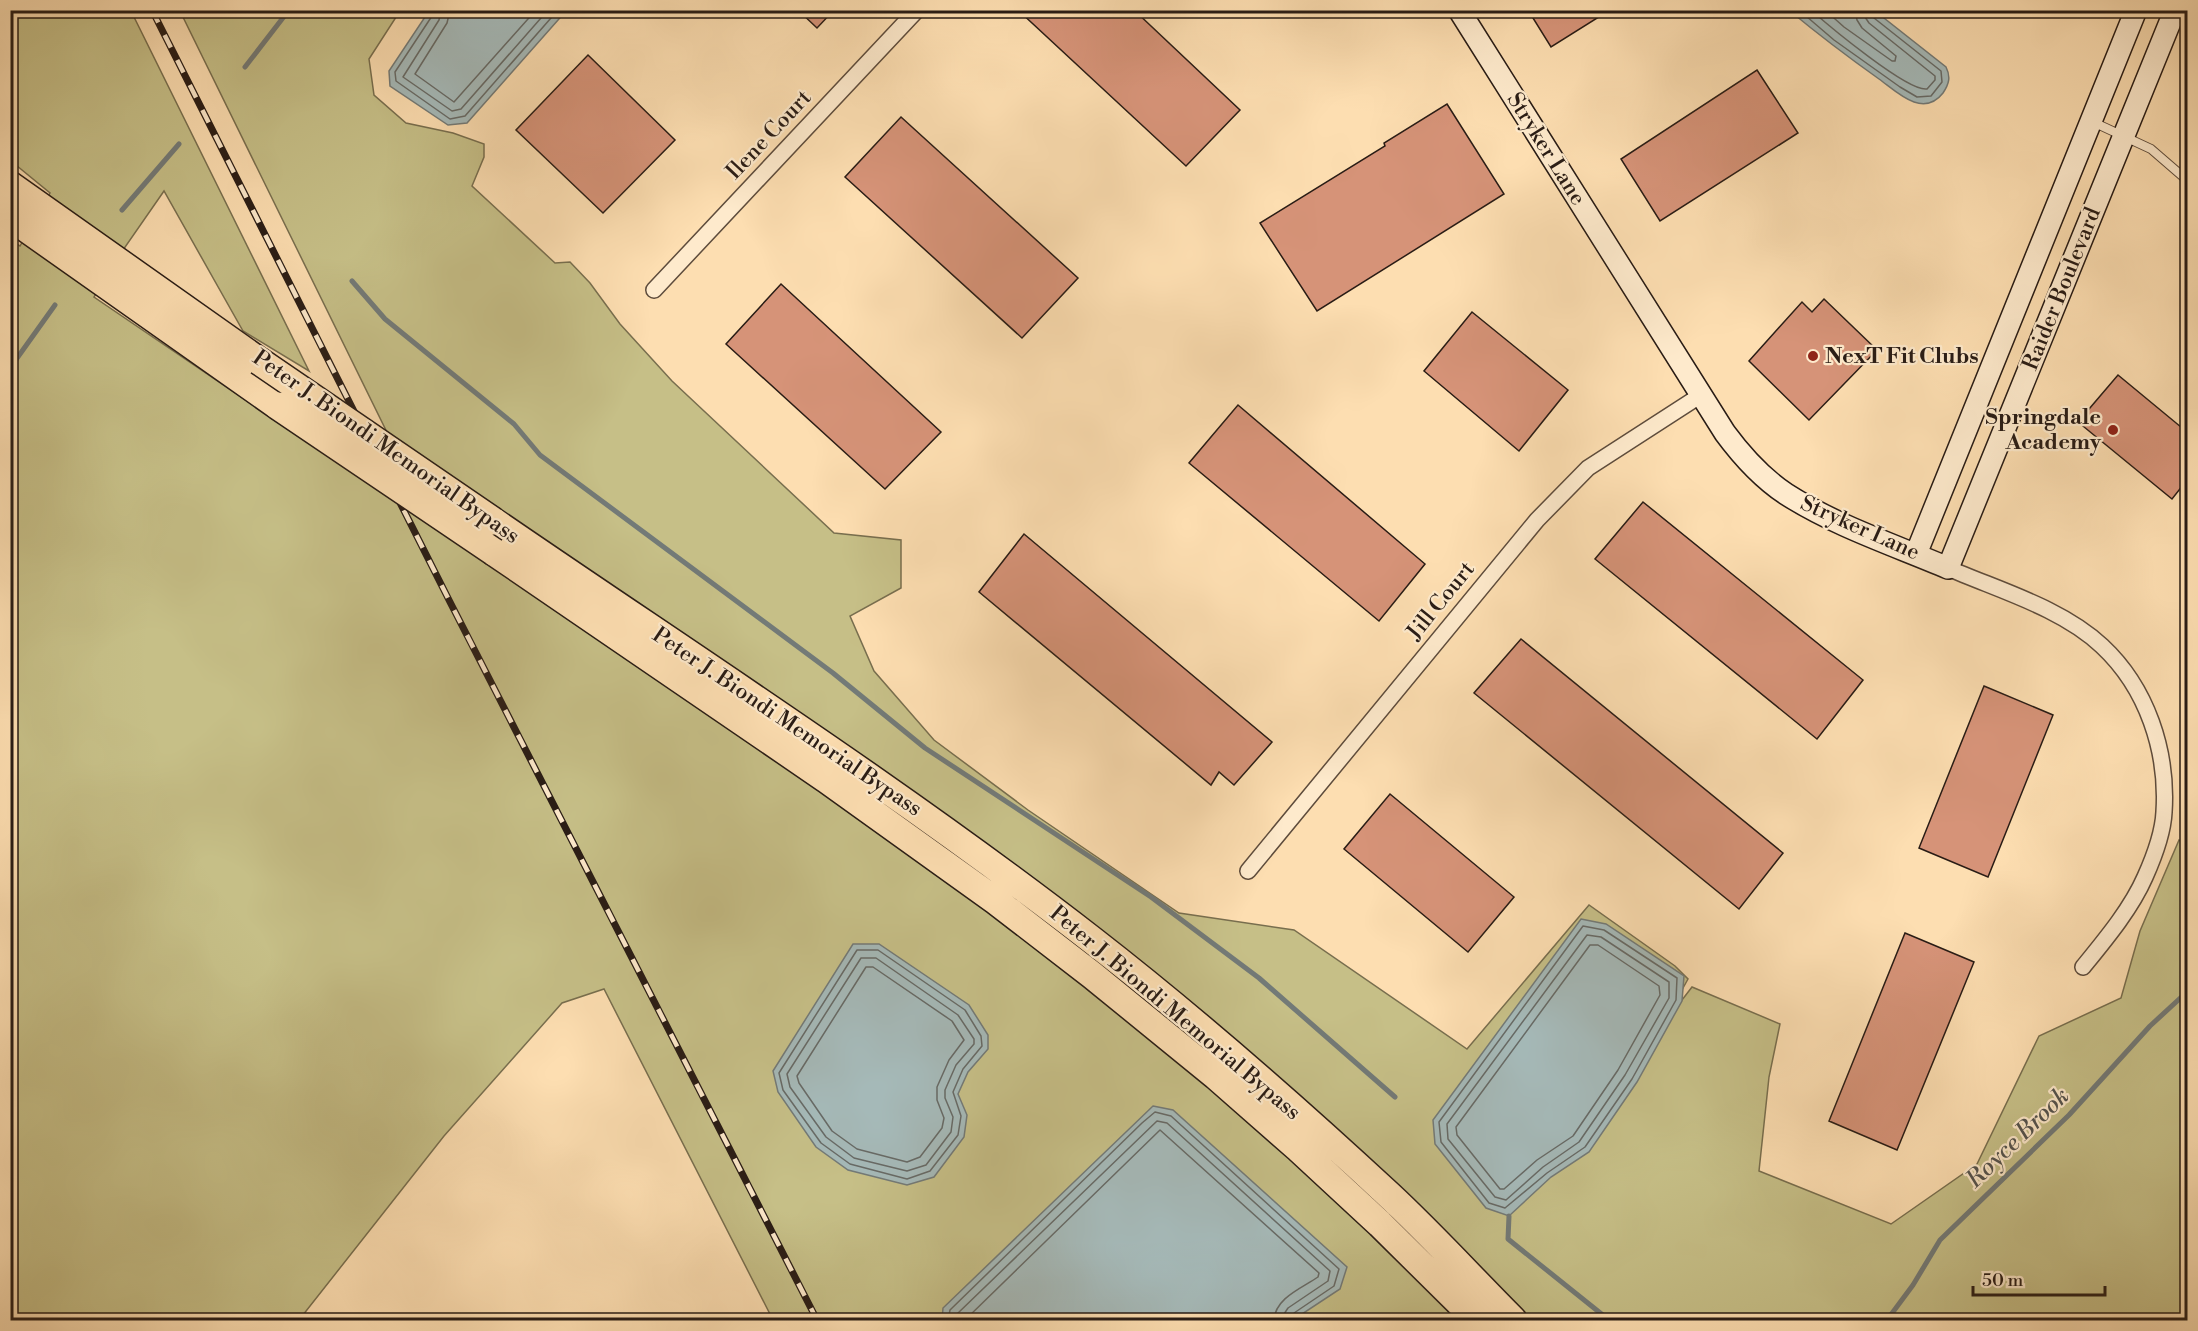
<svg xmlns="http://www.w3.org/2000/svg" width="2198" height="1331" viewBox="0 0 2198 1331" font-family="'Libre Bodoni',serif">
<rect width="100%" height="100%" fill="#fddeb1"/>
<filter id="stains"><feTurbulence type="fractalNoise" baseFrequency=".00333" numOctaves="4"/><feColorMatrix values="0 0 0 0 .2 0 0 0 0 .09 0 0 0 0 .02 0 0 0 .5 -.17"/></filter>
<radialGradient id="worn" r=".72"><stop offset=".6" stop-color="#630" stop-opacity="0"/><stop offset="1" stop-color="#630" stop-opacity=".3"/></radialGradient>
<path fill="#c6bf87" stroke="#786e4e" stroke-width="1.5" d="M 11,11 L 131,11 L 309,371 L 243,331 L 164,191 L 114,263 L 94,297 L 434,528 L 180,11 L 400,11 L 369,59 L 374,95 L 406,123 L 453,133 L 484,144 L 484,157 L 472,186 L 555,263 L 570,262 L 590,283 L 620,324 L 672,381 L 834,533 L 901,540 L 901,588 L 850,616 L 874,671 L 934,740 L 1028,810 L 1179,913 L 1294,930 L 1467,1049 L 1589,905 L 1675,966 L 1688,979 L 1662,1026 L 1692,987 L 1780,1024 L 1769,1077 L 1759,1171 L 1891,1224 L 1977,1164 L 2039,1036 L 2121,998 L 2140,931 L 2179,840 L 2188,845 L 2187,1320 L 773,1320 L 604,989 L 562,1003 L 444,1136 L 299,1320 L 11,1320 L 10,240 L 20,246 L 50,193 L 11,161 Z"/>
<path fill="#a5b9b8" stroke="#737a77" stroke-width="1.5" d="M 429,11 L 429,10 L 566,11 L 467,123 L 448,125 L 390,86 L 389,71 Z
M 1790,11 L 1875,11 L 1946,67 C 1951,77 1949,84 1943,93 C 1936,102 1926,106 1914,102 C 1902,98 1890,87 1879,79 C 1848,57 1819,35 1790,11 Z
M 1581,919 L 1606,924 L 1684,976 L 1682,1001 L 1637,1082 L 1589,1152 L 1551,1177 L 1509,1216 L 1486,1208 L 1435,1144 L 1433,1120 Z
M 853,944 L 879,944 L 969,1005 L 988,1035 L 988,1049 L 968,1072 L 958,1094 L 967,1115 L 964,1137 L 934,1177 L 907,1185 L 848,1170 L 816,1147 L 778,1092 L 773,1071 Z
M 1153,1106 L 1173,1110 L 1347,1267 L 1340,1289 L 1293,1320 L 942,1320 L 943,1308 Z"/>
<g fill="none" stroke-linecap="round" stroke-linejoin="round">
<path stroke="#676a66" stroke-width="1.5" d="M 433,10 L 432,16 L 395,72 L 396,81 L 450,119 L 465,116 L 558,10
M 441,10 L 439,20 L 403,77 L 452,111 L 461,109 L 548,10
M 450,10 L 447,23 L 415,74 L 454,102 L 536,10
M 1799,10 L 1834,40 L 1900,87 L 1917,97 L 1931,96 L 1942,82 L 1941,71 L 1874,18 L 1872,10
M 1811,10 C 1829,26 1908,92 1927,89 L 1935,80 L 1935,76 L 1869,23 L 1865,17 L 1864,10
M 1825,10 L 1844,27 L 1892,61 L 1895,61 L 1896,56 L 1862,28 L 1857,20 L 1855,10
M 1583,926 L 1604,930 L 1677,978 L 1676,1000 L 1632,1079 L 1585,1147 L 1547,1173 L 1505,1208 L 1489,1203 L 1441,1142 L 1439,1122 Z
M 1587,935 L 1601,937 L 1669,982 L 1669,998 L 1625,1075 L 1579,1142 L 1543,1167 L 1506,1200 L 1495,1197 L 1448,1139 L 1447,1124 Z
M 1590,945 L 1598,945 L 1659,986 L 1660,995 L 1618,1070 L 1573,1136 L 1537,1160 L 1504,1189 L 1500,1189 L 1457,1135 L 1456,1127 Z
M 857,950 L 878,950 L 965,1010 L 981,1036 L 982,1046 L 963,1069 L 953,1092 L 961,1116 L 958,1135 L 930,1171 L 907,1179 L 850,1164 L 821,1143 L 783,1090 L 779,1073 Z
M 861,958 L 876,958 L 958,1015 L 974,1039 L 974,1044 L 956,1065 L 945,1090 L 945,1098 L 953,1117 L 951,1132 L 926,1165 L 907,1171 L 854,1158 L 826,1137 L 790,1087 L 787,1074 Z
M 866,967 L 873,967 L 952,1021 L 964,1040 L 949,1060 L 937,1087 L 937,1100 L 944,1118 L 942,1128 L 920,1157 L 907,1162 L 857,1149 L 832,1131 L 799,1083 L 797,1076 Z
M 948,1320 L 950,1310 L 1142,1123 L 1155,1112 L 1171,1116 L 1339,1269 L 1334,1286 L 1294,1313 L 1291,1320
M 956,1320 L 957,1314 L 1157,1121 L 1167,1123 L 1330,1271 L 1328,1281 L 1288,1308 L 1284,1314 L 1283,1320
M 965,1320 L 1160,1130 L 1319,1273 L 1318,1277 C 1302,1288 1275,1298 1274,1320"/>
<path stroke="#737a77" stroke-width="5" d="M 245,67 L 289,10
M 122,210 L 179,144
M 352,281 L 385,319 L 514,424 L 540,455 L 833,673 L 925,748 L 1151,897 L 1259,978 L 1395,1097
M 10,368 L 55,305
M 1509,1216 L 1508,1239 L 1609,1320
M 1887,1320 L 1913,1285 L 1940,1240 L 2069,1115 L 2150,1026 L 2188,991"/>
</g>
<path fill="#d69378" stroke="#291c15" stroke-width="1.5" d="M 798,10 L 834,10 L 817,28 Z
M 1018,10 L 1134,10 L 1240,110 L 1186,166 Z
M 1528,10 L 1610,10 L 1551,47 Z
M 588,55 L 675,140 L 603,213 L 516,130 Z
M 1757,70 L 1798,133 L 1660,221 L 1621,159 Z
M 1447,104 L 1504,194 L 1317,311 L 1260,223 L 1385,146 L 1384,143 Z
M 901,117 L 1078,278 L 1022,338 L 845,177 Z
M 781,284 L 941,432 L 885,489 L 726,344 Z
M 1824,299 L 1877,350 L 1809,420 L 1749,361 L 1802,302 L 1812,312 Z
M 1472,312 L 1568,390 L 1519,451 L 1424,371 Z
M 2118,375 L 2187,432 L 2187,480 L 2172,499 L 2078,422 Z
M 1238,405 L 1425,564 L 1379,621 L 1189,463 Z
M 1643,502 L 1863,680 L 1817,739 L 1595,559 Z
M 1024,534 L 1272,742 L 1234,785 L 1219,772 L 1211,785 L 979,592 Z
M 1521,639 L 1783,853 L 1739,909 L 1474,693 Z
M 1984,686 L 2053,715 L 1988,877 L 1919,848 Z
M 1390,794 L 1514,897 L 1468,952 L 1344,849 Z
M 1905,933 L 1974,962 L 1897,1150 L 1829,1121 Z"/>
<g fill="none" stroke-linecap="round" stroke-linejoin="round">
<g stroke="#5e4c3c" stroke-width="10">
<path id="lane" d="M 2093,122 L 2151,149 L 2188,181"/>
</g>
<g stroke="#5e4c3c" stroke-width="18">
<path id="street" d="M 654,290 L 917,10
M 1948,568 C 1998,590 2062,608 2102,646 C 2147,688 2168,751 2164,812 C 2163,834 2154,857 2145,877 C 2131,909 2105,940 2083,967
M 1248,871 L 1537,520 L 1588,468 L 1701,395"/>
</g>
<g stroke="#291c15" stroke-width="24">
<path id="secondary" d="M 1459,10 L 1725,433 C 1742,456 1762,478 1786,494 C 1836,526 1894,545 1948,568 L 2175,10
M 1916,554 L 2136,10"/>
</g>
<g stroke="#291c15" stroke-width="30">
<path id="highway" d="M 10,185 L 259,361
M 10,217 L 278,406
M 493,521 C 694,659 900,791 1092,940 C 1195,1020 1294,1107 1389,1195 C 1432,1235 1472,1279 1513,1320
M 494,552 L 826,779 L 996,901 L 1092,975 L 1216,1076 L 1298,1148 L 1380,1224 L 1477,1320"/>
</g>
<use href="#lane" stroke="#feeacc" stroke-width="8"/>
<use href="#street" stroke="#feeacc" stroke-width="15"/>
<use href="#secondary" stroke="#feeacc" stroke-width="21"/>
<use href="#highway" stroke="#fddeb1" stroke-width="27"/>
<g stroke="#291c15" stroke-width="7">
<path id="rail" d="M 152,10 L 450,602 L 817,1320"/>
</g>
<use href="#rail" stroke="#feeacc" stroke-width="4.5" stroke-dasharray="14" stroke-linecap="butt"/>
<g stroke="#291c15" stroke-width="30" stroke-linecap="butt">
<path id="highway-bridge" d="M 259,361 L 493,521
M 278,406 L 494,552"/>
</g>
<use href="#highway-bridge" stroke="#fddeb1" stroke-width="27"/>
</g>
<g fill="#8f2418" stroke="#feeacc" stroke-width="2">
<circle cx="1813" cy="356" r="6"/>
<circle cx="2113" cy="430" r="6"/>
</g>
<g text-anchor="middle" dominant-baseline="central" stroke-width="4.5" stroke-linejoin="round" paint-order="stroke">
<g font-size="22" fill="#291c15" stroke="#feeacc">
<text transform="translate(769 135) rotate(-47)">Ilene Court</text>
<text transform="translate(1546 149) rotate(58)">Stryker Lane</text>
<text transform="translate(2062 289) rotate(-68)">Raider Boulevard</text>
<text transform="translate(386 447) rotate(35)">Peter J. Biondi Memorial Bypass</text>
<text transform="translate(1860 528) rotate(24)">Stryker Lane</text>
<text transform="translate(1441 601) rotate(-51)">Jill Court</text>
<text transform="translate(787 722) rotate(34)">Peter J. Biondi Memorial Bypass</text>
<text transform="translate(1175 1013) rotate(40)">Peter J. Biondi Memorial Bypass</text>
</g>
<g font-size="22" font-weight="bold" fill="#291c15" stroke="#feeacc" text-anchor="start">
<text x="1825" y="356">NexT Fit Clubs</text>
<text x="2101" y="417" text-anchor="end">Springdale<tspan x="2101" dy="25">Academy</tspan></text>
</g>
<g font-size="24" font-style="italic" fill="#54534e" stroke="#feeacc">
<text transform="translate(2018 1138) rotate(-44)">Royce Brook</text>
</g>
</g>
<rect width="2198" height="1331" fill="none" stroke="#fddeb1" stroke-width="36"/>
<rect x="12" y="12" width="2174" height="1307" fill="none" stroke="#291c15" stroke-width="3"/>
<rect x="18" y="18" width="2162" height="1295" fill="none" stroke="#291c15" stroke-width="1.5"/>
<path d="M1973 1286v9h132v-9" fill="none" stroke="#291c15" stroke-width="3"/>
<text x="1982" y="1286" font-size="18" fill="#291c15" stroke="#feeacc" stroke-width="4.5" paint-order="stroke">50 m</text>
<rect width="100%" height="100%" filter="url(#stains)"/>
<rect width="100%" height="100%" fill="url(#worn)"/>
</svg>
